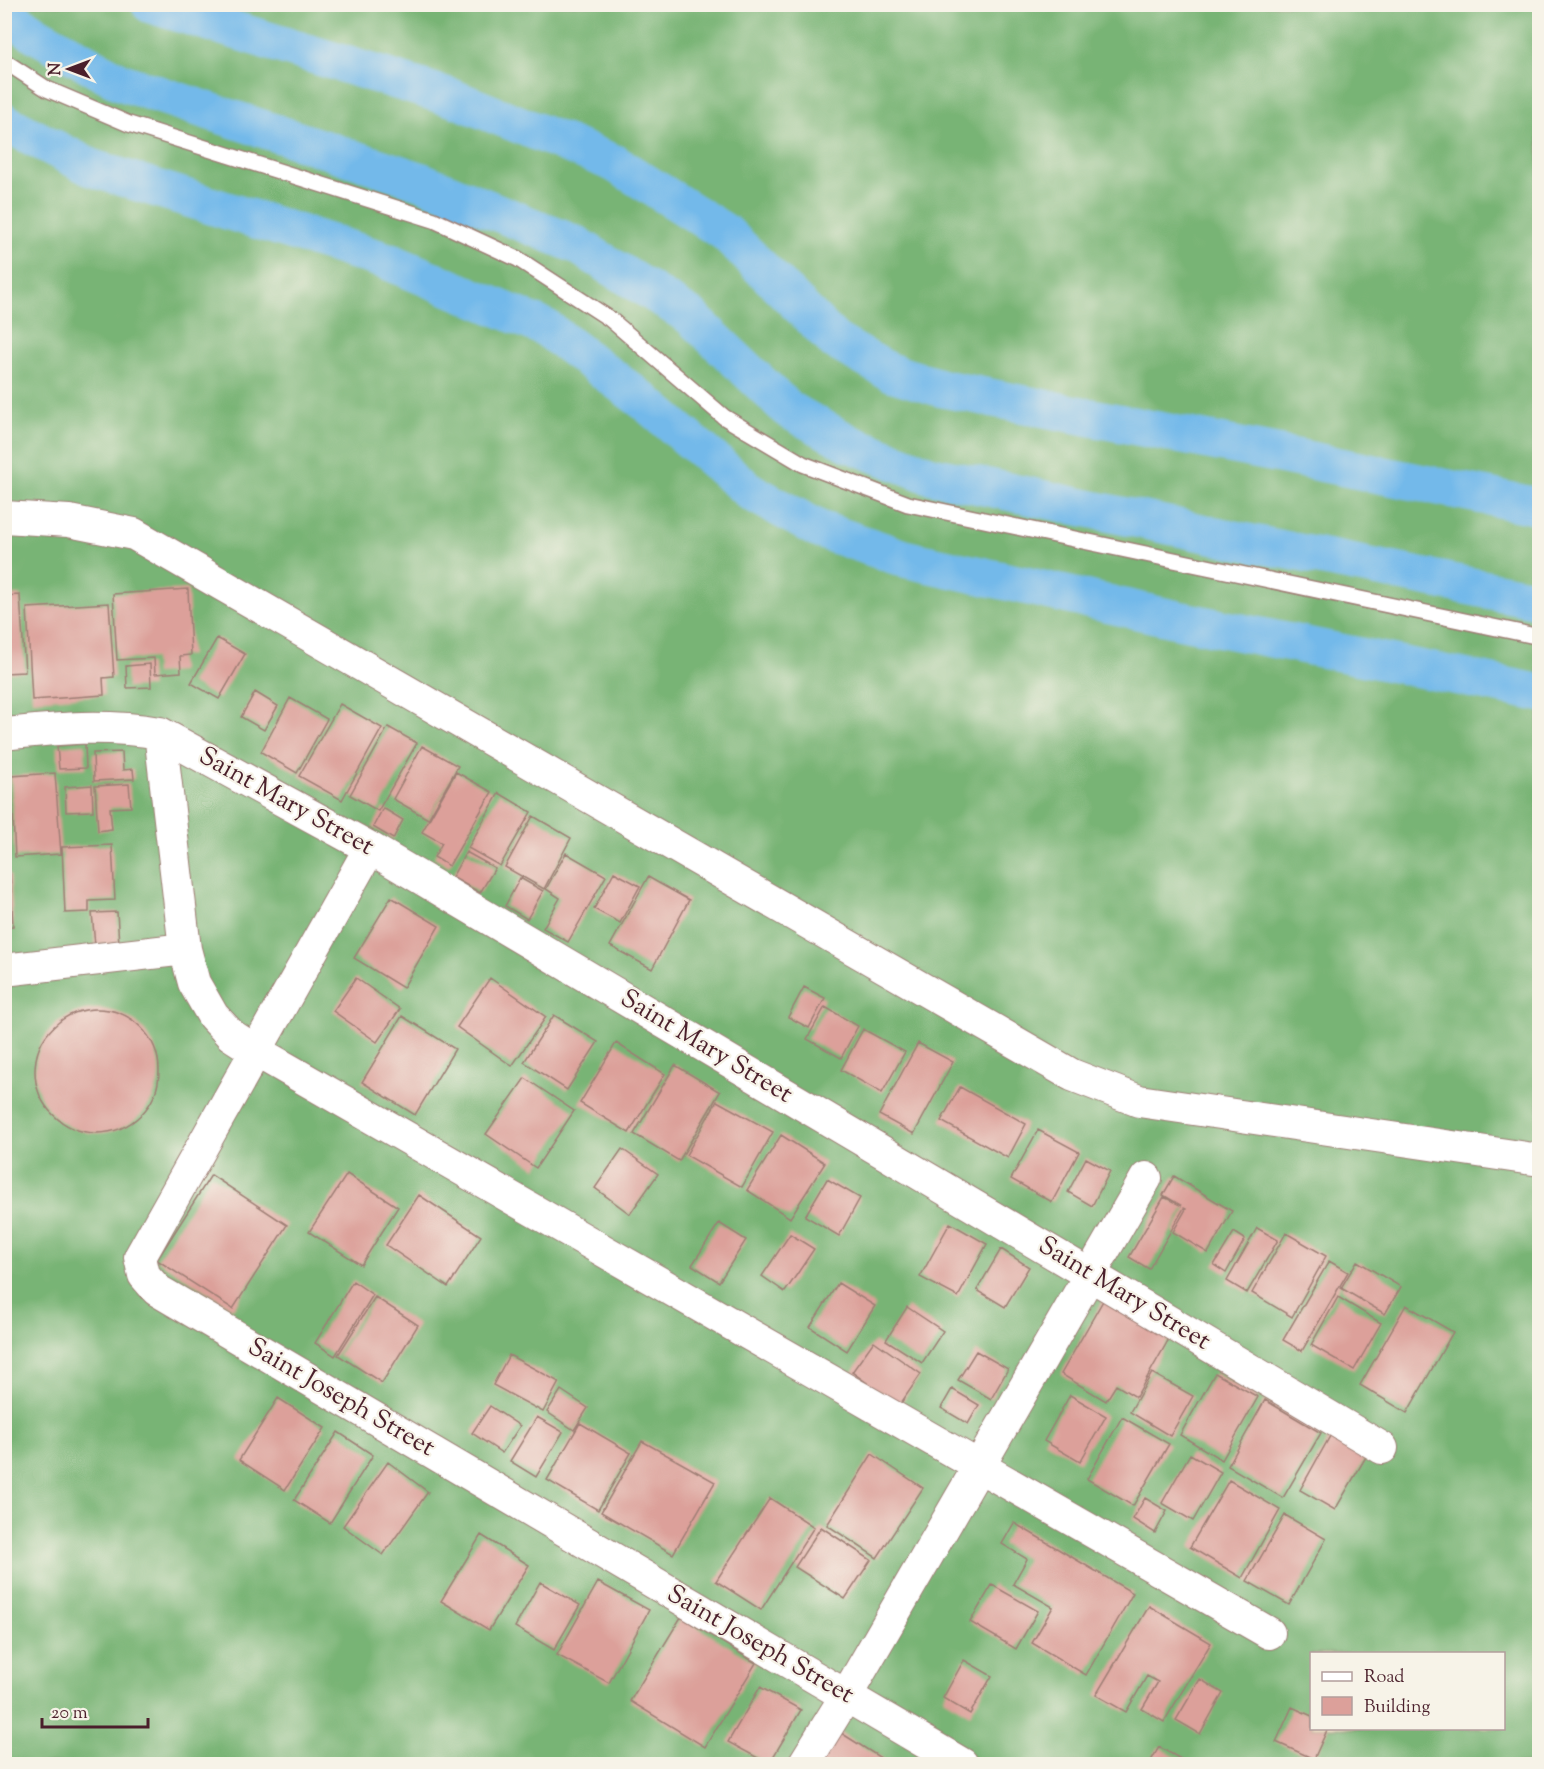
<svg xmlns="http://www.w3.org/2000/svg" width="1544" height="1769" viewBox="0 0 1544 1769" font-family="'Sorts Mill Goudy',serif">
<rect width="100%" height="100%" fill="#f7f3e8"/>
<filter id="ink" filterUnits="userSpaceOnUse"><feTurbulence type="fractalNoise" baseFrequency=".0167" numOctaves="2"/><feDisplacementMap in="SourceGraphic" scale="12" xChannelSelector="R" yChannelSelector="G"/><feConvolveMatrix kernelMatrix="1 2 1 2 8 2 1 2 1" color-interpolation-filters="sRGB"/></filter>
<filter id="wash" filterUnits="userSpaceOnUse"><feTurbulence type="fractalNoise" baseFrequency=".008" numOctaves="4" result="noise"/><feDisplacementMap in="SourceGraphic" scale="24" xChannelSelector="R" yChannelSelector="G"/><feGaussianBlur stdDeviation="1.35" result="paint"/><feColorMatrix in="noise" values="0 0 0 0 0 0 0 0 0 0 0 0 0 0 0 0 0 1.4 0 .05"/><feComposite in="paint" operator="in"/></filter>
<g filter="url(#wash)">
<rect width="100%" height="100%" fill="#f3dcbd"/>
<path fill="#78b474" stroke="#616a50" stroke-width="1.5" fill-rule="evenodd" d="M 4,5 L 1539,5 L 1539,1764 L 9,1764 L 4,1749 ZM 1312,1654 L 1504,1654 L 1504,1728 L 1312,1728 Z"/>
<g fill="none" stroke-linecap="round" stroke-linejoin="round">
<path stroke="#73b9ea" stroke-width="38" d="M 150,4 L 453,98 L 614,163 L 726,233 L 835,341 L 890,372 L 941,388 L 1273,453 L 1540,507
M 4,13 L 37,35 L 121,82 L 421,181 L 577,245 L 690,316 L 789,410 L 851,444 L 930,475 L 1251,543 L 1540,600
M 4,122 L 92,168 L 390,262 L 546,328 L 645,402 L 751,492 L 818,529 L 906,559 L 1180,620 L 1540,693"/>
</g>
<g id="blocks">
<path fill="#dca09a" d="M 188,589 L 191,655 L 180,656 L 181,672 L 155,674 L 154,658 L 117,660 L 113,594 Z
M 20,595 L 25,672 L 4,673 L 4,596 Z
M 109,603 L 114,677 L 103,678 L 104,695 L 32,700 L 27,608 Z
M 217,638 L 245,654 L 219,699 L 191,683 Z
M 150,664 L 151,687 L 127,688 L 126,666 Z
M 255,692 L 278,706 L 264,730 L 241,717 Z
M 290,698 L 327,719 L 297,773 L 261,752 Z
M 340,704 L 382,728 L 342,800 L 299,776 Z
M 388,727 L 417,743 L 378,811 L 350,795 Z
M 85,744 L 86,768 L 59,769 L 57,746 Z
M 422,746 L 458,766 L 428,819 L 393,799 Z
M 122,752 L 123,770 L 133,769 L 134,779 L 94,781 L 93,753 Z
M 456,772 L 492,792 L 449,866 L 434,857 L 442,843 L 422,832 Z
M 55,773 L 61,854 L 15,857 L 11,776 Z
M 129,784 L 131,807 L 110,808 L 112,829 L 98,831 L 95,786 Z
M 92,785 L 93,811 L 66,812 L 65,787 Z
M 499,793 L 531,812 L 500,866 L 468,848 Z
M 383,808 L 403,820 L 393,839 L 373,827 Z
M 533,816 L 571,838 L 544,889 L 505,867 Z
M 112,845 L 115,900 L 89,901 L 89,912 L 65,913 L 62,847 Z
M 466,852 L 495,868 L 480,893 L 452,877 Z
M 566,853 L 606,876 L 568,942 L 543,928 L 560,898 L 546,889 Z
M 614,872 L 640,886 L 620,923 L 594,909 Z
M 4,874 L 10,874 L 13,926 L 4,927 Z
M 648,877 L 689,900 L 652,969 L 610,946 Z
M 520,878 L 543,891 L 527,919 L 505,906 Z
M 391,897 L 439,926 L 403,988 L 354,958 Z
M 117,912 L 119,944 L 95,945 L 92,913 Z
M 356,978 L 400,1009 L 377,1042 L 333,1011 Z
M 490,978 L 546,1017 L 512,1066 L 457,1027 Z
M 804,987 L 825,998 L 809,1028 L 788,1017 Z
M 825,1007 L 858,1026 L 841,1058 L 807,1039 Z
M35 1071a62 62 0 1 1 124 0a62 62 0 1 1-124 0Z
M 554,1015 L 598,1042 L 567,1090 L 524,1062 Z
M 402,1016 L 455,1049 L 415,1115 L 362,1082 Z
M 863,1029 L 905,1052 L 882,1093 L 841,1070 Z
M 616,1043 L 665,1074 L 629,1133 L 580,1103 Z
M 918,1043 L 953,1062 L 914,1134 L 879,1115 Z
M 675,1065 L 720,1092 L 679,1161 L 634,1134 Z
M 525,1078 L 574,1111 L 536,1168 L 486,1134 Z
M 960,1087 L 1026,1124 L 1008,1158 L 941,1121 Z
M 717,1101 L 773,1132 L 742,1187 L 686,1155 Z
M 1038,1130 L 1079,1152 L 1052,1202 L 1011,1179 Z
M 781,1135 L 825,1163 L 790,1218 L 747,1190 Z
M 622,1149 L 658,1174 L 630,1214 L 595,1188 Z
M 1086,1158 L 1110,1171 L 1092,1206 L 1068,1192 Z
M 347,1174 L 398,1207 L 361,1265 L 309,1232 Z
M 211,1175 L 287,1225 L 233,1309 L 157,1260 Z
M 1174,1176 L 1232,1211 L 1208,1253 L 1173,1232 L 1186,1209 L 1184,1208 L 1149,1269 L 1129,1257 L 1164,1197 L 1182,1206 L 1163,1195 Z
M 827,1179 L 860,1198 L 839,1236 L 805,1216 Z
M 419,1195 L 481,1236 L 448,1287 L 386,1245 Z
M 719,1223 L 746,1240 L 719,1282 L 692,1265 Z
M 950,1223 L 987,1244 L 958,1297 L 920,1277 Z
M 1257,1228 L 1278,1240 L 1247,1293 L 1227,1281 Z
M 1234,1232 L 1245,1239 L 1226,1273 L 1214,1265 Z
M 1286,1233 L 1326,1256 L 1292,1317 L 1252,1293 Z
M 790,1234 L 814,1249 L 785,1292 L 762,1276 Z
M 1001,1249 L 1029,1267 L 1005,1307 L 977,1290 Z
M 1329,1261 L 1348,1272 L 1302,1351 L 1283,1340 Z
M 1357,1261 L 1401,1287 L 1385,1314 L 1341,1288 Z
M 353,1281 L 373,1295 L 335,1356 L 315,1343 Z
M 838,1283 L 875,1306 L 847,1351 L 810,1327 Z
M 375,1297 L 418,1325 L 382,1383 L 338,1355 Z
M 1338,1297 L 1381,1323 L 1354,1370 L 1311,1345 Z
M 1104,1299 L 1170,1337 L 1136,1397 L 1116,1385 L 1106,1401 L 1061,1374 Z
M 1406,1305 L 1453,1332 L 1407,1413 L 1360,1385 Z
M 907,1307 L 943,1331 L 922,1363 L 886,1340 Z
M 874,1341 L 921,1374 L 899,1406 L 852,1372 Z
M 976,1351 L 1008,1369 L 991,1399 L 958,1380 Z
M 509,1355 L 559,1382 L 543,1412 L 493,1385 Z
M 1152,1373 L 1193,1396 L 1170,1436 L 1130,1412 Z
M 1215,1373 L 1258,1397 L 1222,1460 L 1180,1435 Z
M 952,1389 L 979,1405 L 968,1424 L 941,1408 Z
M 561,1390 L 588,1408 L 574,1430 L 547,1412 Z
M 1070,1395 L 1106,1416 L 1080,1462 L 1044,1441 Z
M 278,1398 L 325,1428 L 285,1490 L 239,1460 Z
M 1265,1400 L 1321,1433 L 1283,1498 L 1228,1466 Z
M 490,1406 L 520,1426 L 502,1453 L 472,1433 Z
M 537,1417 L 563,1432 L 536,1477 L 510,1461 Z
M 1122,1417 L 1169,1444 L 1133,1506 L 1087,1479 Z
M 580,1423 L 631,1453 L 598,1510 L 547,1480 Z
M 1334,1429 L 1370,1450 L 1335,1510 L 1300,1490 Z
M 338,1432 L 373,1455 L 330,1523 L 294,1500 Z
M 642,1441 L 715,1482 L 673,1554 L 601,1512 Z
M 872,1454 L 923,1488 L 877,1558 L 827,1525 Z
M 1190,1454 L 1221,1472 L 1193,1521 L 1162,1503 Z
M 388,1462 L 428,1492 L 383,1555 L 343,1526 Z
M 1229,1480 L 1280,1510 L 1242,1578 L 1190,1547 Z
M 770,1498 L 814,1527 L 761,1610 L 716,1581 Z
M 1145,1498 L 1167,1511 L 1155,1533 L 1133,1519 Z
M 1285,1515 L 1326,1539 L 1289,1605 L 1247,1581 Z
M 1014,1523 L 1133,1593 L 1086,1675 L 1032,1643 L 1053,1607 L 1013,1584 L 1027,1559 L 1002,1544 Z
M 821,1527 L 871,1560 L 845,1599 L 795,1567 Z
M 481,1535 L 529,1565 L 489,1630 L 441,1601 Z
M 540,1582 L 580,1605 L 554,1650 L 515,1627 Z
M 598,1582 L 649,1610 L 609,1683 L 557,1655 Z
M 992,1585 L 1038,1611 L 1016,1649 L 970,1622 Z
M 1149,1606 L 1211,1643 L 1164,1722 L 1142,1709 L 1158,1682 L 1147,1676 L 1126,1712 L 1096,1695 Z
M 681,1617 L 756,1663 L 705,1747 L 630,1701 Z
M 964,1660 L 992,1676 L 970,1714 L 943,1698 Z
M 1200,1679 L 1223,1693 L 1200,1734 L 1176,1720 Z
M 760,1687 L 801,1710 L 769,1764 L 728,1742 Z
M 1292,1707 L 1312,1716 L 1312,1728 L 1328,1728 L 1314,1759 L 1276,1742 Z
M 838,1731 L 887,1762 L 885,1764 L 816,1764 Z
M 1159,1747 L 1190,1764 L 1149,1764 Z"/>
</g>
</g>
<g filter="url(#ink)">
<use href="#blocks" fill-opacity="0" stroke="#9e7e74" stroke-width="1.5"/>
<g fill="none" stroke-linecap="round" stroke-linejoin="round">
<g stroke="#9e7e74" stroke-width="18">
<path id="service" d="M 4,61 L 47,89 L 129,124 L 434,220 L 518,259 L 610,319 L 724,417 L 803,464 L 908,504 L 1540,637"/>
</g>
<g stroke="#9e7e74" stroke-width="34">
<path id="minor" d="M 4,517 L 69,521 L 134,534 L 1072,1075 L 1139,1101 L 1540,1160
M 160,733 L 185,949 L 194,983 L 213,1016 L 231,1035 L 256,1051 L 1269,1633
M 4,734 C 60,728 105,724 160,733 L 370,848 L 1382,1448
M 370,848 L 140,1257 L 144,1275 L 157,1290 L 962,1764
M 4,970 L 185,949
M 804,1764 L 846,1696 L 1146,1178"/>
</g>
<use href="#service" stroke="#fff" stroke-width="15"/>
<use href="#minor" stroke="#fff" stroke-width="32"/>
</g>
</g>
<g text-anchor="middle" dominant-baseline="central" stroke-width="4.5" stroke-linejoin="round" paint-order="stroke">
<g font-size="26" fill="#4a1f2b" stroke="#f7f3e8">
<text transform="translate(286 802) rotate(29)">Saint Mary Street</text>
<text transform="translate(706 1047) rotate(31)">Saint Mary Street</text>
<text transform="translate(1124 1294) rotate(31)">Saint Mary Street</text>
<text transform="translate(341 1398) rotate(30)">Saint Joseph Street</text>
<text transform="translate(760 1645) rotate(30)">Saint Joseph Street</text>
</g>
</g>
<rect width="1544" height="1769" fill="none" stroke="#f7f3e8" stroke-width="24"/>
<rect x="1310" y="1652" width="195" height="78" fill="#f7f3e8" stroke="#b29e9c" stroke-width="1.5"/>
<rect x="1322" y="1672" width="30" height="9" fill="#ffffff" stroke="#b29e9c" stroke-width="1.5"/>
<text x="1364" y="1682" font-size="18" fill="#4a1f2b">Road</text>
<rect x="1322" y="1697" width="30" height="18" fill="#dca09a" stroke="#b29e9c" stroke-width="1.5"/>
<text x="1364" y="1712" font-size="18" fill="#4a1f2b">Building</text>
<g transform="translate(69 69) rotate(270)" stroke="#f7f3e8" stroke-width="4.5" paint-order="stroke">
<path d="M0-4.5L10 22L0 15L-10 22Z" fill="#4a1f2b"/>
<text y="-9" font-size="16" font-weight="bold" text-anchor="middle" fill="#4a1f2b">N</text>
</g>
<path d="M42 1718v9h106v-9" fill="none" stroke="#4a1f2b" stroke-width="3"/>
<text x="51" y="1718" font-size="18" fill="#4a1f2b" stroke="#f7f3e8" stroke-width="4.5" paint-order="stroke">20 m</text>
</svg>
